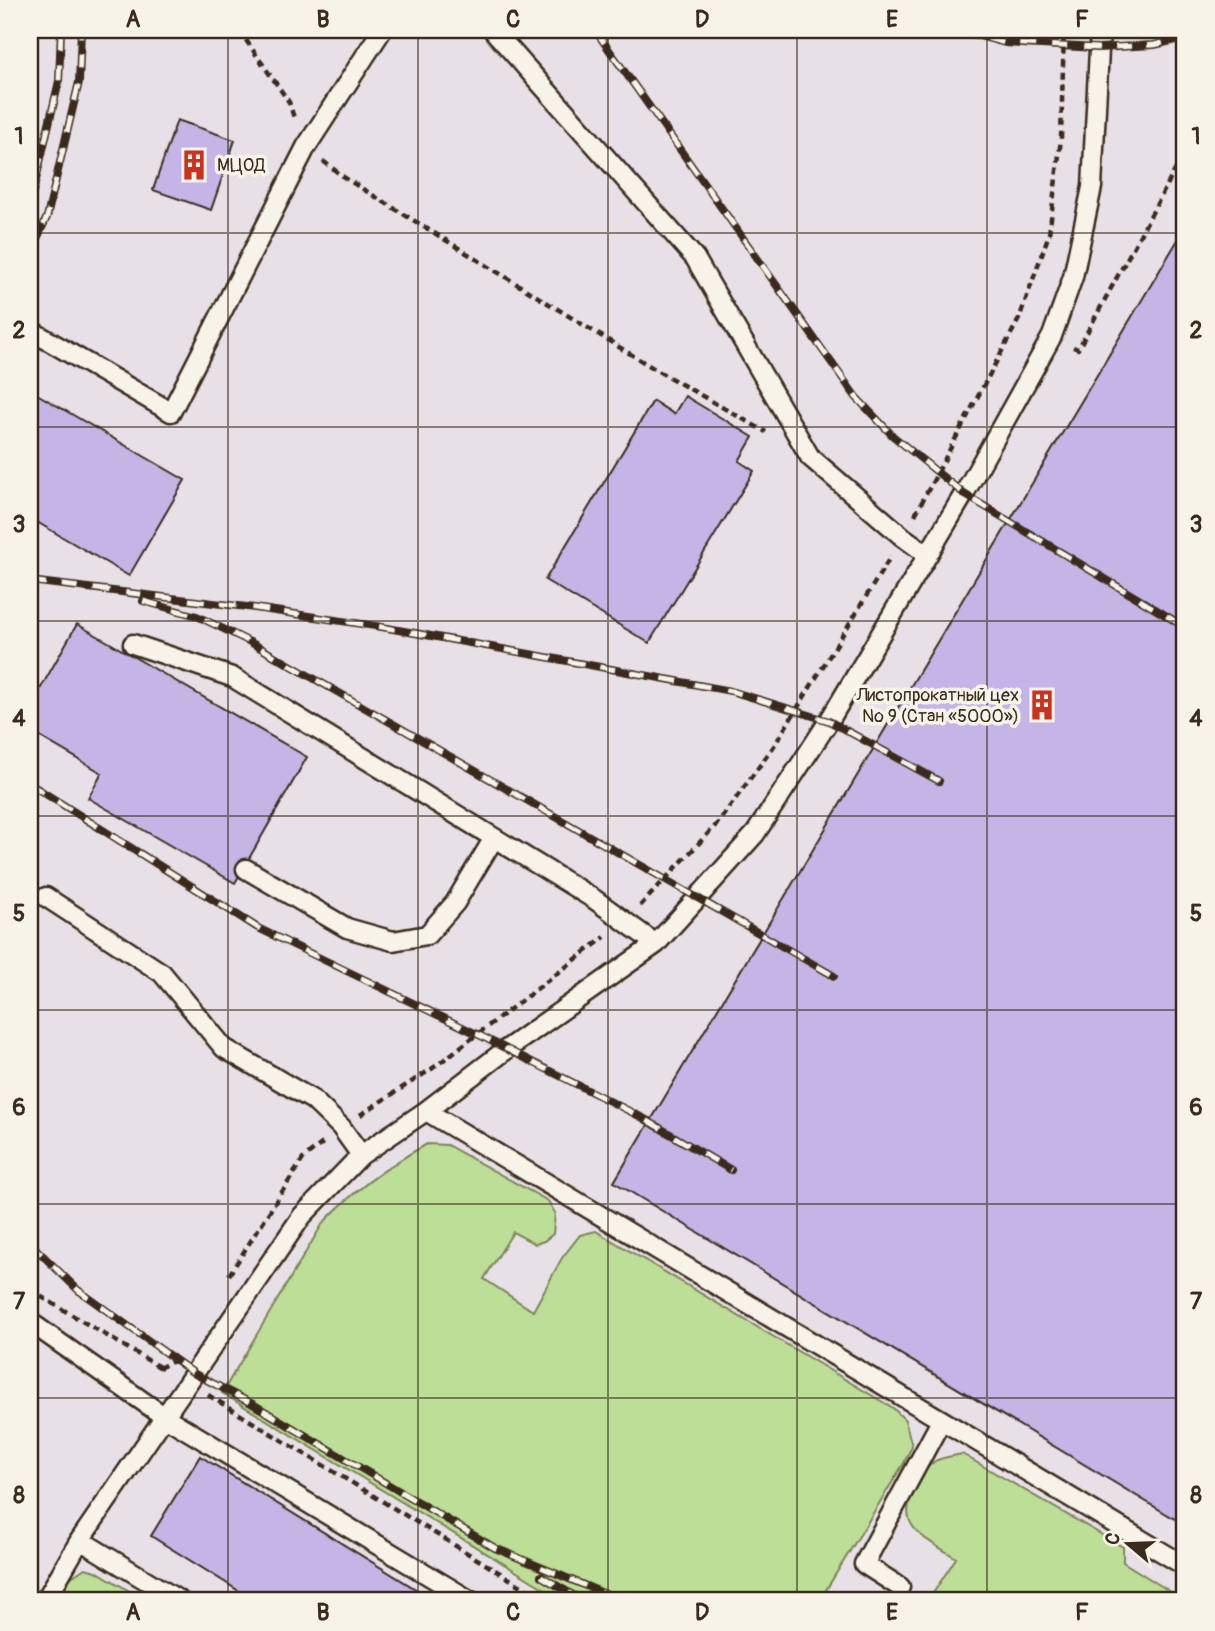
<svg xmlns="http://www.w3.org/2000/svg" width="1215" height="1631" viewBox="0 0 1215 1631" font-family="Pangolin,sans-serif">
<rect width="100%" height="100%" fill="#f7f3e8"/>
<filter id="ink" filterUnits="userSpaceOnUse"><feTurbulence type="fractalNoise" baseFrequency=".0143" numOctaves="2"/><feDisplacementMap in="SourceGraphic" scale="14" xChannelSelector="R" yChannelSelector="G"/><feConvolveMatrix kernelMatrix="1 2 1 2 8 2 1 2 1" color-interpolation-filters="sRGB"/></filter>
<g filter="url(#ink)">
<path fill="#e8e0e7" d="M 30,30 L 1185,30 L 1185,1601 L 30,1601 Z"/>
<path fill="#bdde97" stroke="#7c845a" stroke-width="2" d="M 427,1144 L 447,1145 L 548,1201 L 555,1213 L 553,1234 L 544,1241 L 535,1244 L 513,1232 L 484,1279 L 533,1311 L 562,1258 L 580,1235 L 596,1231 L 893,1408 L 905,1420 L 912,1446 L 904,1463 L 826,1590 L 845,1601 L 565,1601 L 222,1393 L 323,1223 C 353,1191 389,1165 427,1144 Z
M 962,1454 L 1123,1547 L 1123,1562 L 1185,1601 L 928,1601 L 956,1558 C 942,1548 920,1539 912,1525 C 900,1507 920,1472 935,1461 C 942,1457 954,1456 962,1454 Z
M 85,1568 L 96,1571 L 146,1601 L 55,1601 L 70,1578 Z"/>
<path fill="#c4b5e6" stroke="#3b2a1e" stroke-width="2" d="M 177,120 L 235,140 L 211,210 L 153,190 Z
M 1185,228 L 1185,1525 L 614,1182 Z
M 30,390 L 185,480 L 129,576 L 30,518 Z
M 685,396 L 753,437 L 739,461 L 754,471 L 649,643 L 545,580 L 653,401 L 674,414 Z
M 77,624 L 307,757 L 235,883 L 88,798 L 102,773 L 30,731 L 30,707 Z
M 200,1456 L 435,1601 L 255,1601 L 151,1536 Z"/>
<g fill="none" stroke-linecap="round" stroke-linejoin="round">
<g stroke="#3b2a1e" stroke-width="23">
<path id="lane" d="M 493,30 L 695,258 L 810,457 L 903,537 L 928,555
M 1100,30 L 1092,187 L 1073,277 L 1052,336 L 964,494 L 829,721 L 755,834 L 656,944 L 507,1049 L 426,1111 L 1185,1566
M 30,330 L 171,412 L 306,147 L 382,30
M 133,644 L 232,677 L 594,899 L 656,944
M 246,869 L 347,928 L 393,941 L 427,935 L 455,903 L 494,838
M 46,897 L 162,973 L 224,1048 L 313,1100 L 341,1127 L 361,1155
M 30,1322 L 165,1417 L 471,1601
M 80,1540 L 180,1601
M 900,1587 L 864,1564 L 941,1421
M 45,1601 L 80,1540 L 302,1216 L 361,1155 L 426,1111"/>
</g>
<path stroke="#3b2a1e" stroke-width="4.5" stroke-dasharray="7 5" stroke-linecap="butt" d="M 239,30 L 289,102 L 295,121
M 323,161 L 345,178 L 658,371 L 766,432
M 1073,347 L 1078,349 L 1185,152
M 915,515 L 1019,319 L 1049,234 L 1061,139 L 1064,30
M 640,906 L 717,824 L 774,746 L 891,556
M 360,1115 L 433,1068 L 605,937
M 229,1275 L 303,1159 L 325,1141
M 30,1290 L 161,1368
M 159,1368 L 173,1361
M 208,1395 L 546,1601"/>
<use href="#lane" stroke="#f7f3e8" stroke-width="18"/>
<g stroke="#3b2a1e" stroke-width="8">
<path id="rail" d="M 595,30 L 856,397 L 893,436 L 964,494 L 1185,627
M 957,30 L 1005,43 L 1098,48 L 1154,45 L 1185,38
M 30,205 L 59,81 L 61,30
M 30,254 L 47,217 L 79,82 L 81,30
M 30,581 L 255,608 L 382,627 L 731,691 L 829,721 L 939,781
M 143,601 L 197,616 L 250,642 L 834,976
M 30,784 L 258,928 L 477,1034 L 643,1118 L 731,1170
M 30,1243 L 78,1290 L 195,1374 L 251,1403 L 495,1548 L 622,1601
M 541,1576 L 583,1601
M 1175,1601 L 1185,1598"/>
</g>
<use href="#rail" stroke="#f7f3e8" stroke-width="5" stroke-dasharray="16" stroke-linecap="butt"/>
</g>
</g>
<path fill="none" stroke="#3b2a1e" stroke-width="2" stroke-opacity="0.55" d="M 228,30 L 228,1601M 418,30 L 418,1601M 608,30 L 608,1601M 797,30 L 797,1601M 987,30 L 987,1601M 30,233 L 1185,233M 30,427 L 1185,427M 30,621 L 1185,621M 30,816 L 1185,816M 30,1010 L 1185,1010M 30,1204 L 1185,1204M 30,1398 L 1185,1398"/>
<defs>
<g id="building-bare" transform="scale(2.415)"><path d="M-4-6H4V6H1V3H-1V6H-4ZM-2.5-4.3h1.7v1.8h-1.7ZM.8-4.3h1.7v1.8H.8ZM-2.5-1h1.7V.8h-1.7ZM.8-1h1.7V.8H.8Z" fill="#c8321e" stroke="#f7f3e8" stroke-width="2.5" paint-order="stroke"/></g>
</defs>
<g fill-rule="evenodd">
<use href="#building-bare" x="194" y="165"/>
<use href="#building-bare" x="1042" y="705"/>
</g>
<g text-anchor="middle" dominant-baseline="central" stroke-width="7" stroke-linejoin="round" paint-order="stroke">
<g font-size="18" fill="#3b2a1e" stroke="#f7f3e8" text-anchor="start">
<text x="217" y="165">МЦОД</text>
<text x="1019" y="695" text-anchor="end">Листопрокатный цех<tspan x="1019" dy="21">№ 9 (Стан «5000»)</tspan></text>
</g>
</g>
<rect width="1215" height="1631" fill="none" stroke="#f7f3e8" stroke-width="77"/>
<g transform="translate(1128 1544) rotate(289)" stroke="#f7f3e8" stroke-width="5" paint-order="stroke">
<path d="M0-5L12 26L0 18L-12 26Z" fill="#3b2a1e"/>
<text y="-10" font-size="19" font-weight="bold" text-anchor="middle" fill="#3b2a1e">С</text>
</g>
<rect x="38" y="38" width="1138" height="1554" fill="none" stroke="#3b2a1e" stroke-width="2.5"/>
<g font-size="23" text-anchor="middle" font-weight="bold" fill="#3b2a1e">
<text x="133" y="27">A</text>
<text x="323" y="27">B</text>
<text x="513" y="27">C</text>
<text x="702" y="27">D</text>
<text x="892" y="27">E</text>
<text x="1082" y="27">F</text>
<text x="19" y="144">1</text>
<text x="1196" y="144">1</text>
<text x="19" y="338">2</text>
<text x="1196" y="338">2</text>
<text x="19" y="532">3</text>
<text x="1196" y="532">3</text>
<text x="19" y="726">4</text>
<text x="1196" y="726">4</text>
<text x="19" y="921">5</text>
<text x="1196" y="921">5</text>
<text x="19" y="1115">6</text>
<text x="1196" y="1115">6</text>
<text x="19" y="1309">7</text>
<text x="1196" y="1309">7</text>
<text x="19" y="1503">8</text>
<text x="1196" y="1503">8</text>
<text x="133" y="1620">A</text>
<text x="323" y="1620">B</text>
<text x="513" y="1620">C</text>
<text x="702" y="1620">D</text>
<text x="892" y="1620">E</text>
<text x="1082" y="1620">F</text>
</g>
</svg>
